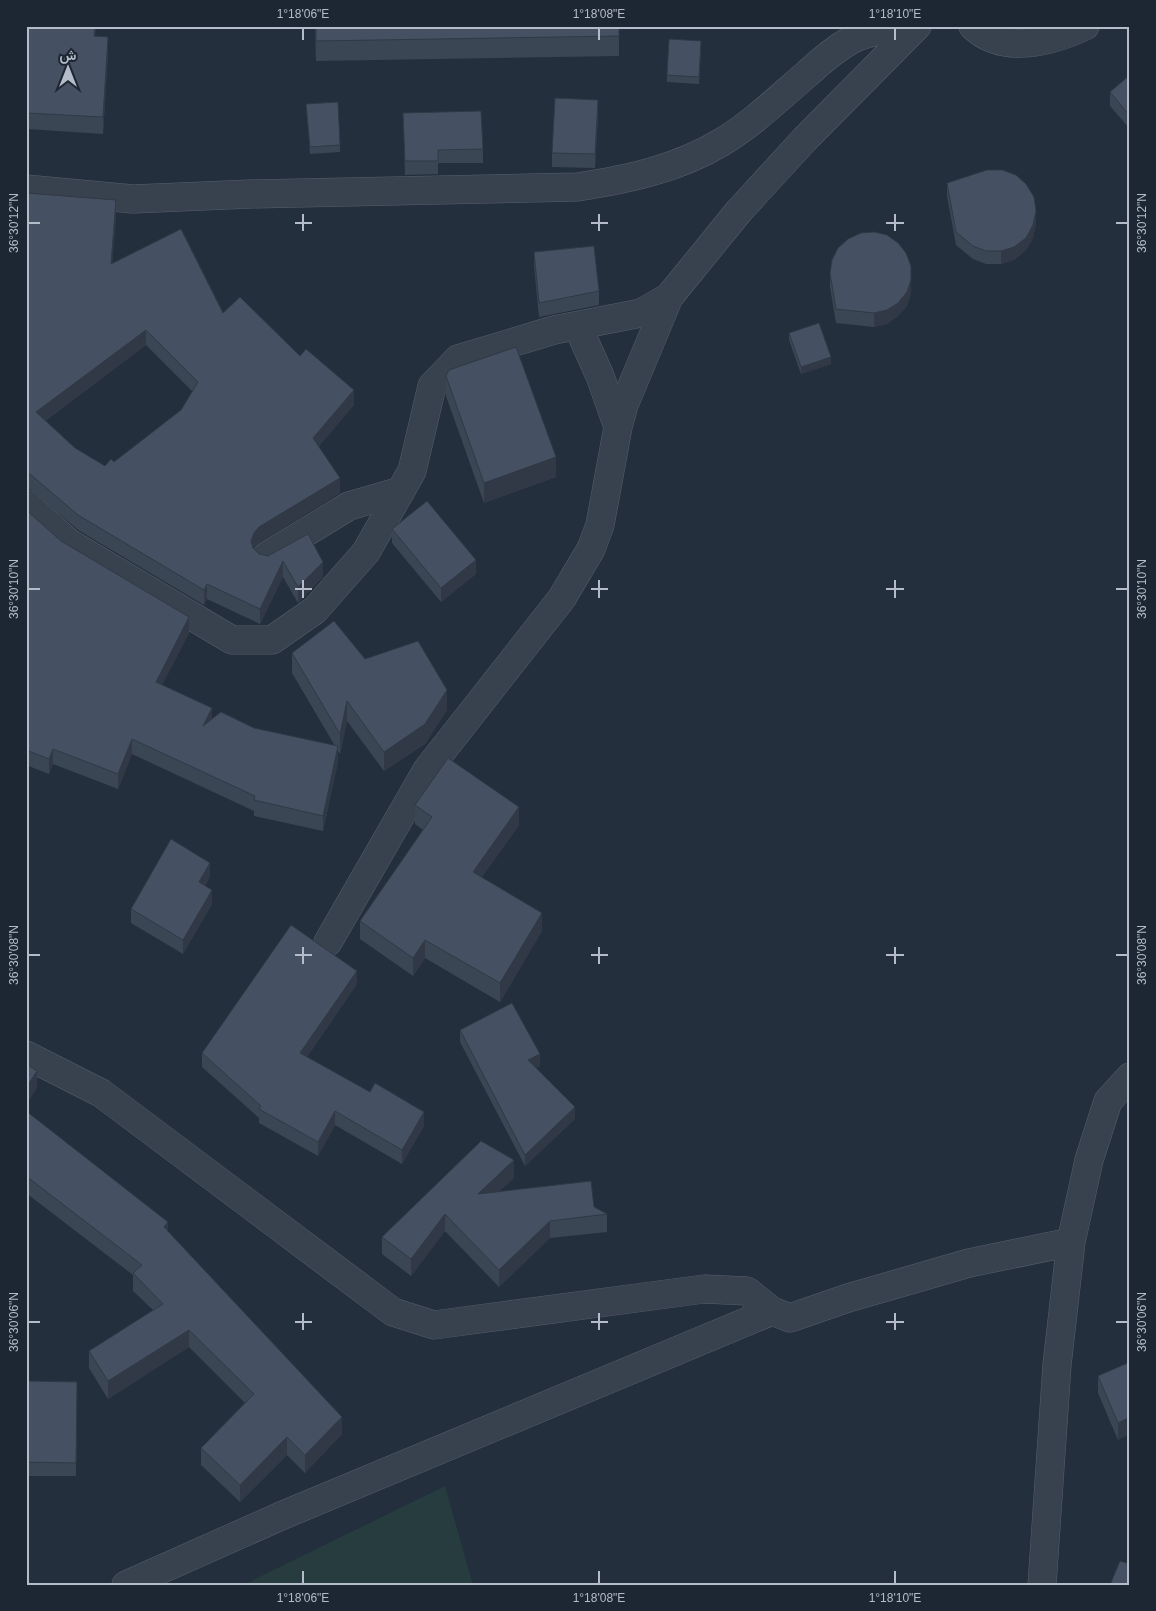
<svg xmlns="http://www.w3.org/2000/svg" width="1156" height="1611" viewBox="0 0 1156 1611" font-family="Arial,Vazirmatn,sans-serif">
<rect width="100%" height="100%" fill="#242f3e"/>
<path fill="#263c3f" d="M 445,1486 L 473,1585 L 243,1585 Z"/>
<g fill="none" stroke-linecap="round" stroke-linejoin="round">
<g stroke="#565f6c" stroke-width="29">
<path id="street" d="M 973,26 C 1003,55 1051,42 1085,26
M 26,189 L 133,199 L 250,194 L 577,187 C 629,179 677,169 722,142 C 753,123 780,97 808,73 C 821,61 835,49 851,40 C 866,32 885,30 902,26
M 578,327 L 600,376 L 618,427
M 26,504 L 69,543 L 232,640 L 272,640 L 315,610 L 366,552 L 412,471 L 432,386 L 458,359 L 554,330 L 641,313 L 669,297 L 739,211 L 805,139 L 917,26
M 267,556 L 349,506 L 401,491
M 328,942 L 427,770 L 562,598 L 591,549 L 600,525 L 618,427 L 624,405 L 669,297
M 26,1055 L 101,1093 L 393,1312 L 434,1325 L 704,1289 L 747,1291 L 772,1311
M 126,1585 L 281,1516 L 772,1311 L 790,1318 L 848,1298 L 969,1263 L 1071,1242 L 1089,1160 L 1108,1101 L 1130,1077
M 1042,1585 L 1057,1365 L 1071,1242"/>
</g>
<use href="#street" stroke="#38414e" stroke-width="28"/>
</g>
<path fill="#3b4654" fill-rule="evenodd" d="M 26,26 L 96,26 L 95,36 L 108,53 L 103,134 L 27,129 L 28,109 L 26,109 Z
M 315,26 L 619,26 L 619,56 L 316,61 Z
M 701,48 L 699,84 L 667,82 L 667,75 Z
M 1130,75 L 1130,129 L 1110,106 L 1110,92 Z
M 306,104 L 340,145 L 340,152 L 310,154 Z
M 403,113 L 483,149 L 483,163 L 438,163 L 438,174 L 405,175 Z
M 598,114 L 595,168 L 552,167 L 552,153 Z
M 947,183 L 1036,224 L 1033,238 L 1026,250 L 1014,260 L 1001,264 L 986,264 L 973,259 L 956,245 L 947,196 Z
M 26,193 L 116,216 L 112,264 L 223,313 L 300,356 L 354,405 L 319,446 L 340,493 L 259,543 L 253,548 L 259,554 L 268,556 L 323,577 L 298,603 L 283,577 L 260,624 L 207,599 L 204,605 L 78,530 L 30,489 L 26,489 ZM 146,345 L 193,392 L 181,410 L 114,462 L 105,466 L 75,448 L 45,421 Z
M 534,252 L 599,291 L 599,305 L 539,317 L 534,266 Z
M 830,273 L 911,293 L 907,306 L 898,316 L 887,324 L 874,327 L 836,323 L 830,287 Z
M 789,333 L 831,364 L 801,374 L 789,340 Z
M 446,376 L 556,477 L 484,503 L 446,396 Z
M 26,510 L 61,541 L 189,633 L 162,685 L 212,719 L 335,746 L 292,673 L 292,653 L 365,659 L 447,710 L 425,744 L 384,771 L 347,721 L 340,754 L 338,751 L 338,762 L 323,831 L 254,816 L 254,811 L 132,754 L 118,789 L 53,764 L 49,774 L 26,765 Z
M 392,529 L 476,574 L 441,602 L 392,543 Z
M 415,805 L 519,825 L 482,877 L 542,931 L 500,1002 L 425,958 L 413,976 L 360,939 L 360,921 L 423,830 L 415,824 Z
M 210,876 L 205,886 L 212,904 L 183,954 L 131,923 L 131,909 Z
M 357,984 L 307,1057 L 424,1126 L 402,1164 L 335,1125 L 318,1156 L 259,1123 L 259,1118 L 202,1067 L 202,1053 Z
M 460,1030 L 540,1066 L 536,1068 L 575,1119 L 525,1166 L 460,1042 Z
M 26,1111 L 168,1231 L 342,1434 L 305,1473 L 287,1455 L 240,1502 L 201,1465 L 201,1448 L 245,1403 L 189,1347 L 108,1399 L 89,1368 L 89,1351 L 153,1310 L 133,1291 L 133,1275 L 26,1193 Z
M 514,1178 L 499,1191 L 594,1207 L 607,1214 L 607,1232 L 550,1238 L 499,1287 L 445,1231 L 411,1276 L 382,1254 L 382,1237 Z
M 1130,1362 L 1118,1440 L 1098,1393 L 1098,1376 Z
M 26,1381 L 77,1382 L 76,1476 L 26,1476 Z"/>
<path fill="#303945" d="M 108,37 L 108,53 L 103,134 L 103,117 Z
M 598,100 L 598,114 L 595,168 L 595,154 Z
M 116,200 L 116,216 L 111,280 L 111,264 Z
M 1036,211 L 1036,224 L 1033,238 L 1026,250 L 1014,260 L 1001,264 L 1001,251 Z
M 911,280 L 911,293 L 907,306 L 898,316 L 887,324 L 874,327 L 874,313 Z
M 146,330 L 146,345 L 36,427 L 36,412 Z
M 831,357 L 831,364 L 801,374 L 801,367 Z
M 354,390 L 354,405 L 313,453 L 313,438 Z
M 556,457 L 556,477 L 484,503 L 484,483 Z
M 340,478 L 340,493 L 259,543 L 254,548 L 251,541 L 254,533 L 259,527 Z
M 476,560 L 476,574 L 441,602 L 441,588 Z
M 283,561 L 283,577 L 260,624 L 260,609 Z
M 323,562 L 323,577 L 298,603 L 298,587 Z
M 207,584 L 207,599 L 204,605 L 204,590 Z
M 189,617 L 189,633 L 156,697 L 156,682 Z
M 447,690 L 447,710 L 425,744 L 384,771 L 384,752 Z
M 347,701 L 347,721 L 340,754 L 340,734 Z
M 212,708 L 212,723 L 203,726 Z
M 132,739 L 132,754 L 118,789 L 118,774 Z
M 338,746 L 338,762 L 323,831 L 323,816 Z
M 53,749 L 53,764 L 49,774 L 49,759 Z
M 519,807 L 519,825 L 473,890 L 473,872 Z
M 210,863 L 210,876 L 199,896 L 199,882 Z
M 212,890 L 212,904 L 183,954 L 183,940 Z
M 542,913 L 542,931 L 500,1002 L 500,983 Z
M 425,940 L 425,958 L 413,976 L 413,958 Z
M 357,971 L 357,984 L 300,1067 L 300,1053 Z
M 540,1054 L 540,1066 L 528,1072 L 528,1060 Z
M 37,1071 L 37,1088 L 26,1105 L 26,1088 Z
M 575,1107 L 575,1119 L 525,1166 L 525,1155 Z
M 335,1111 L 335,1125 L 318,1156 L 318,1142 Z
M 424,1112 L 424,1126 L 402,1164 L 402,1150 Z
M 514,1160 L 514,1178 L 478,1211 L 478,1194 Z
M 445,1214 L 445,1231 L 411,1276 L 411,1259 Z
M 550,1221 L 550,1238 L 499,1287 L 499,1270 Z
M 168,1222 L 168,1239 L 164,1227 Z
M 189,1330 L 189,1347 L 108,1399 L 108,1381 Z
M 342,1417 L 342,1434 L 305,1473 L 305,1455 Z
M 1130,1417 L 1130,1434 L 1118,1440 L 1118,1423 Z
M 287,1437 L 287,1455 L 240,1502 L 240,1485 Z"/>
<path fill="#455162" stroke="#303945" fill-rule="evenodd" d="M 26,26 L 95,26 L 94,36 L 108,37 L 103,117 L 27,113 L 28,92 L 26,92 Z
M 316,26 L 619,26 L 619,36 L 316,41 Z
M 669,39 L 701,41 L 699,77 L 667,75 Z
M 1130,75 L 1130,116 L 1110,92 Z
M 555,98 L 598,100 L 595,154 L 552,153 Z
M 338,102 L 340,145 L 310,147 L 306,104 Z
M 481,111 L 483,149 L 438,150 L 438,161 L 405,161 L 403,113 Z
M 987,170 L 1002,170 L 1016,175 L 1026,184 L 1034,197 L 1036,211 L 1033,225 L 1026,238 L 1014,247 L 1001,251 L 986,251 L 973,246 L 956,232 L 947,183 Z
M 26,193 L 116,200 L 111,264 L 181,229 L 223,313 L 240,297 L 300,356 L 306,349 L 354,390 L 313,438 L 340,478 L 259,527 L 254,533 L 251,541 L 253,548 L 259,554 L 268,556 L 308,534 L 323,562 L 298,587 L 283,561 L 260,609 L 207,584 L 204,590 L 78,515 L 30,474 L 26,474 ZM 146,330 L 198,382 L 181,410 L 114,462 L 111,459 L 105,466 L 75,448 L 36,412 Z
M 874,232 L 887,235 L 898,243 L 906,253 L 911,266 L 911,280 L 907,292 L 898,303 L 887,310 L 874,313 L 836,309 L 830,273 L 832,260 L 838,248 L 848,239 L 861,233 Z
M 594,246 L 599,291 L 539,303 L 534,252 Z
M 819,323 L 831,357 L 801,367 L 789,333 Z
M 516,347 L 556,457 L 484,483 L 446,376 L 449,370 Z
M 427,501 L 476,560 L 441,588 L 392,529 Z
M 26,510 L 61,541 L 189,617 L 156,682 L 212,708 L 203,726 L 221,712 L 254,728 L 338,746 L 323,816 L 254,800 L 255,796 L 132,739 L 118,774 L 53,749 L 49,759 L 26,750 Z
M 334,621 L 365,659 L 418,641 L 447,690 L 425,724 L 384,752 L 347,701 L 340,734 L 292,653 Z
M 448,758 L 519,807 L 473,872 L 542,913 L 500,983 L 425,940 L 413,958 L 360,921 L 432,817 L 415,805 Z
M 171,839 L 210,863 L 199,882 L 212,890 L 183,940 L 131,909 Z
M 291,925 L 357,971 L 300,1053 L 370,1092 L 375,1083 L 424,1112 L 402,1150 L 335,1111 L 318,1142 L 259,1109 L 261,1106 L 202,1053 Z
M 512,1003 L 540,1054 L 528,1060 L 575,1107 L 525,1155 L 460,1030 Z
M 26,1064 L 37,1071 L 26,1088 Z
M 26,1111 L 168,1222 L 164,1227 L 342,1417 L 305,1455 L 287,1437 L 240,1485 L 201,1448 L 254,1394 L 189,1330 L 108,1381 L 89,1351 L 163,1304 L 133,1273 L 142,1265 L 26,1176 Z
M 481,1141 L 514,1160 L 478,1194 L 591,1181 L 594,1207 L 607,1214 L 550,1221 L 499,1270 L 445,1214 L 411,1259 L 382,1237 Z
M 1130,1362 L 1130,1417 L 1118,1423 L 1098,1376 Z
M 26,1381 L 77,1382 L 76,1463 L 26,1462 Z
M 1120,1561 L 1130,1564 L 1130,1585 L 1110,1585 Z"/>
<path fill="none" stroke="#b4bcc9" stroke-width="2" d="M 303,28 L 303,40M 599,28 L 599,40M 895,28 L 895,40M 303,214 L 303,231M 599,214 L 599,231M 895,214 L 895,231M 28,223 L 40,223M 295,223 L 312,223M 591,223 L 608,223M 886,223 L 904,223M 1116,223 L 1128,223M 303,580 L 303,598M 599,580 L 599,598M 895,580 L 895,598M 28,589 L 40,589M 295,589 L 312,589M 591,589 L 608,589M 886,589 L 904,589M 1116,589 L 1128,589M 303,947 L 303,964M 599,947 L 599,964M 895,947 L 895,964M 28,955 L 40,955M 295,955 L 312,955M 591,955 L 608,955M 886,955 L 904,955M 1116,955 L 1128,955M 303,1313 L 303,1330M 599,1313 L 599,1330M 895,1313 L 895,1330M 28,1322 L 40,1322M 295,1322 L 312,1322M 591,1322 L 608,1322M 886,1322 L 904,1322M 1116,1322 L 1128,1322M 303,1571 L 303,1584M 599,1571 L 599,1584M 895,1571 L 895,1584"/>
<rect width="1156" height="1611" fill="none" stroke="#1d2633" stroke-width="55"/>
<g transform="translate(68 68)" stroke="#1d2633" stroke-width="4" paint-order="stroke">
<path d="M0-4L9 19L0 12L-9 19Z" fill="#b4bcc9"/>
<text y="-8" font-size="14" font-weight="bold" text-anchor="middle" fill="#b4bcc9">ش</text>
</g>
<rect x="28" y="28" width="1100" height="1556" fill="none" stroke="#b4bcc9" stroke-width="2"/>
<g font-size="12" text-anchor="middle" fill="#b4bcc9">
<text x="303" y="18">1°18'06"E</text>
<text x="599" y="18">1°18'08"E</text>
<text x="895" y="18">1°18'10"E</text>
<text transform="translate(14 223) rotate(-90)" y="4">36°30'12"N</text>
<text transform="translate(1142 223) rotate(-90)" y="4">36°30'12"N</text>
<text transform="translate(14 589) rotate(-90)" y="4">36°30'10"N</text>
<text transform="translate(1142 589) rotate(-90)" y="4">36°30'10"N</text>
<text transform="translate(14 955) rotate(-90)" y="4">36°30'08"N</text>
<text transform="translate(1142 955) rotate(-90)" y="4">36°30'08"N</text>
<text transform="translate(14 1322) rotate(-90)" y="4">36°30'06"N</text>
<text transform="translate(1142 1322) rotate(-90)" y="4">36°30'06"N</text>
<text x="303" y="1602">1°18'06"E</text>
<text x="599" y="1602">1°18'08"E</text>
<text x="895" y="1602">1°18'10"E</text>
</g>
</svg>
